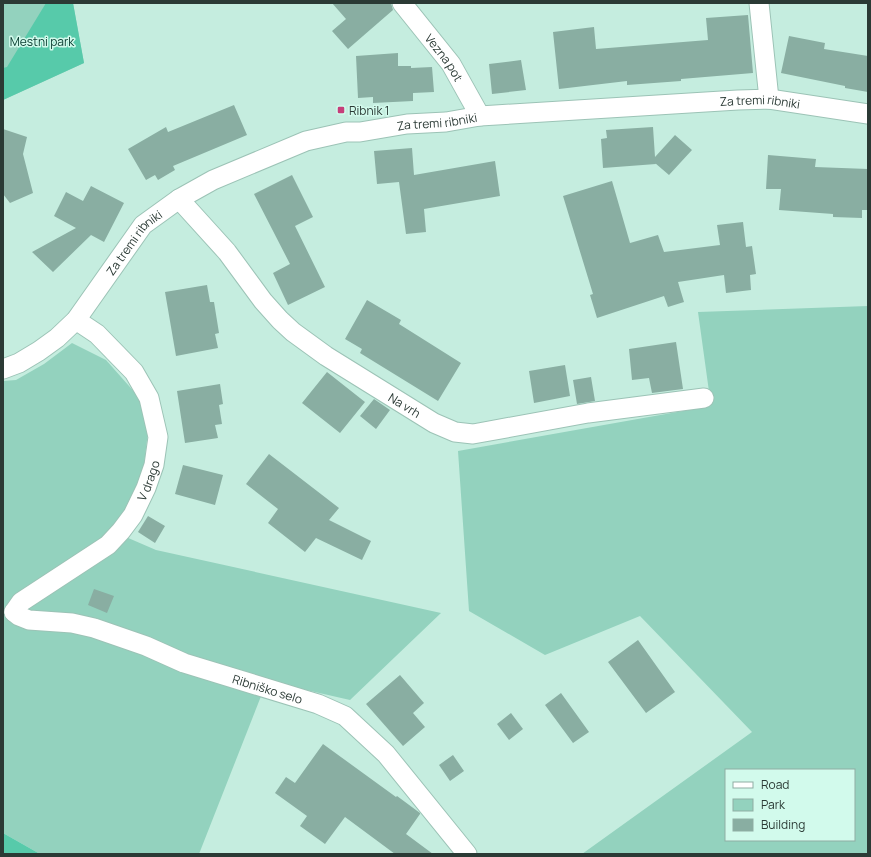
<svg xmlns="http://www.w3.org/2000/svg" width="871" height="857" viewBox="0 0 871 857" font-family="Manrope,sans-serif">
<rect width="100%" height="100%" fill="#c5eddf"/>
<path fill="#93d2be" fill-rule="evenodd" d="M 3,3 L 73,3 L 84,63 L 3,100 Z
M 868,306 L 868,854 L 582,854 L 752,732 L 640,616 L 545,655 L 469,611 L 458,451 L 711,406 L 698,312 ZM 726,770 L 854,770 L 854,840 L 726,840 Z
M 72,343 L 106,360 L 137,395 L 149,423 L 144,465 L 134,494 L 112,531 L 156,550 L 441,613 L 350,700 L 267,681 L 199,854 L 40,854 L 3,833 L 3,381 L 16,380 L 44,364 Z"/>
<path fill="#57caaa" d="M 46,3 L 73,3 L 84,63 L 3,100 L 3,68 L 7,67 Z
M 3,833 L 40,854 L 3,854 Z"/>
<path fill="#89aea2" d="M 332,3 L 391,3 L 393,10 L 348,49 L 332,31 L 346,19 Z
M 748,15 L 753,73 L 681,79 L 681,81 L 627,85 L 627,81 L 559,89 L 553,32 L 594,27 L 596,49 L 708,40 L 706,18 Z
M 789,36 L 825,43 L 824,49 L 868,56 L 868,92 L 845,88 L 845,86 L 781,73 Z
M 398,53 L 398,66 L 411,66 L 411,68 L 432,67 L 434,92 L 413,93 L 413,101 L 373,103 L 373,97 L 358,98 L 356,56 Z
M 521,60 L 526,90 L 492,94 L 489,64 Z
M 234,105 L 247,135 L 173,166 L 175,170 L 158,180 L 155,175 L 146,180 L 128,149 L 166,127 L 168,132 Z
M 653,127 L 655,157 L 675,135 L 692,150 L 669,175 L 655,163 L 656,164 L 603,168 L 601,139 L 607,138 L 606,130 Z
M 3,129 L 27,137 L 23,154 L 33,193 L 10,203 L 3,194 Z
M 412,148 L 414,175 L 495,161 L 500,196 L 424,209 L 426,232 L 406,234 L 399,182 L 377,184 L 374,151 Z
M 768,155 L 816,159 L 815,167 L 868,169 L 868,210 L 862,210 L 862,218 L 833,217 L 833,214 L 779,210 L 781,189 L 766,189 Z
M 292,175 L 313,217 L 295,226 L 325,287 L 288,305 L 273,273 L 290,264 L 254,194 Z
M 612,181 L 630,243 L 658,235 L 664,252 L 720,245 L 717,225 L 743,222 L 746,247 L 752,246 L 756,274 L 750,275 L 751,290 L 726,293 L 724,275 L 678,282 L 684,302 L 668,307 L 664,296 L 597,318 L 590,295 L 593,294 L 563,196 Z
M 91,186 L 124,203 L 104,242 L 91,235 L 53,272 L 32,252 L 76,228 L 54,216 L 66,192 L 83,201 Z
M 207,285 L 210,302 L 214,302 L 219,333 L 215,334 L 218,348 L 176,356 L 165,292 Z
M 367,300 L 401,320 L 399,324 L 461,363 L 438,401 L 360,353 L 362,349 L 345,339 Z
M 676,342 L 683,389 L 652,393 L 649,378 L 632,380 L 629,349 Z
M 565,365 L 570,396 L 534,403 L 529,371 Z
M 327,372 L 365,402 L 340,433 L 302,403 Z
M 591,377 L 595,401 L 577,404 L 573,380 Z
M 220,384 L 223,404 L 219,405 L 222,424 L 215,425 L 218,438 L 185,443 L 177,391 Z
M 374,399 L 390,410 L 376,429 L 360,416 Z
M 269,454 L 339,508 L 329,520 L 371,541 L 362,560 L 316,538 L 305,552 L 268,523 L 278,509 L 246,484 Z
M 183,465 L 223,475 L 215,505 L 175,494 Z
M 148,516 L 165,526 L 155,543 L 138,532 Z
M 94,589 L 114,596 L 107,613 L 88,605 Z
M 638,640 L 675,692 L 646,713 L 608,662 Z
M 400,675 L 424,703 L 413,713 L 425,727 L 403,746 L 366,704 Z
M 561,693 L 589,732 L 573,743 L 545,705 Z
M 511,713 L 523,729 L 509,740 L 497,724 Z
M 323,744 L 396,797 L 397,796 L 420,813 L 420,814 L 406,834 L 433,854 L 395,854 L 345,817 L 325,844 L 300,826 L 307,816 L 275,793 L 286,777 L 295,783 Z
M 453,755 L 464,771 L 450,781 L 439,765 Z"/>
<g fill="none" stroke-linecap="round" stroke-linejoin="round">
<g stroke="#9cc3b6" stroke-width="21">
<g id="minor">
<path id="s1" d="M 402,3 L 451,64 L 480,116"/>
<path d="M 759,3 L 769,99"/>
<path id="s2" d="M 179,199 L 227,252 L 263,301 L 280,320 L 293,332 L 326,356 L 434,423 L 455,432 L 473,434 L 588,413 L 704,398"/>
<path id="s3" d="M 3,369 L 19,363 L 39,351 L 57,338 L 76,320 L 143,225 L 179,199 L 213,180 L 306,141 L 346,132 L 360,132 L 407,124 L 446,122 L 480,116 L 738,100 L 769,99 L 868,114"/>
<path id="s4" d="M 14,612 L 19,616 L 29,620 L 72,623 L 94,628 L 146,646 L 184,663 L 318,704 L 345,716 L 386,754 L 467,854"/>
<path id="s5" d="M 14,612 L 21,602 L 108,545 L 121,531 L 133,515 L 146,488 L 154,465 L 158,437 L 149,398 L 134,372 L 97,334 L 76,320"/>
</g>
</g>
<use href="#minor" stroke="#fff" stroke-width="19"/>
</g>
<rect fill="#c63e7a" stroke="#d2faec" stroke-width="1.5" x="337" y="106" width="8" height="8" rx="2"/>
<g text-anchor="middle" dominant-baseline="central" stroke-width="3" stroke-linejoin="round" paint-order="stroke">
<g font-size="12" fill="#0d4034" stroke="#d2faec">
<text x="42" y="41">Mestni park</text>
</g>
<g font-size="12" fill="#2b3a35" stroke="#d2faec">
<text stroke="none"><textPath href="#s1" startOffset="69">Vezna pot</textPath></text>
<text stroke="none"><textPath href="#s3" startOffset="846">Za tremi ribniki</textPath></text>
<text stroke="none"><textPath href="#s3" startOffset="522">Za tremi ribniki</textPath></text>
<text stroke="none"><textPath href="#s3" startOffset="186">Za tremi ribniki</textPath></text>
<text stroke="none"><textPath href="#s2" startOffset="309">Na vrh</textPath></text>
<text stroke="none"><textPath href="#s5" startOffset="193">V drago</textPath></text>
<text stroke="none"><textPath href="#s4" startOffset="267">Ribniško selo</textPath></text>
</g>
<g font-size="12" fill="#2b3a35" stroke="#d2faec" text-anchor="start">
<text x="349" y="110">Ribnik 1</text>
</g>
</g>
<rect width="871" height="857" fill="none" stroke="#2b3a35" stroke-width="8"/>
<rect x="725" y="769" width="130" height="72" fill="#d2faec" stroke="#8fada3"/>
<rect x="733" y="782" width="20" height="6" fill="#ffffff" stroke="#8fada3"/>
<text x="761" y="789" font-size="12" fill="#2b3a35">Road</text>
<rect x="733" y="799" width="20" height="12" fill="#93d2be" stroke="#8fada3"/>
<text x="761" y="809" font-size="12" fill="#2b3a35">Park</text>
<rect x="733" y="819" width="20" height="12" fill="#89aea2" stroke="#8fada3"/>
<text x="761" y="829" font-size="12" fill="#2b3a35">Building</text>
</svg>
